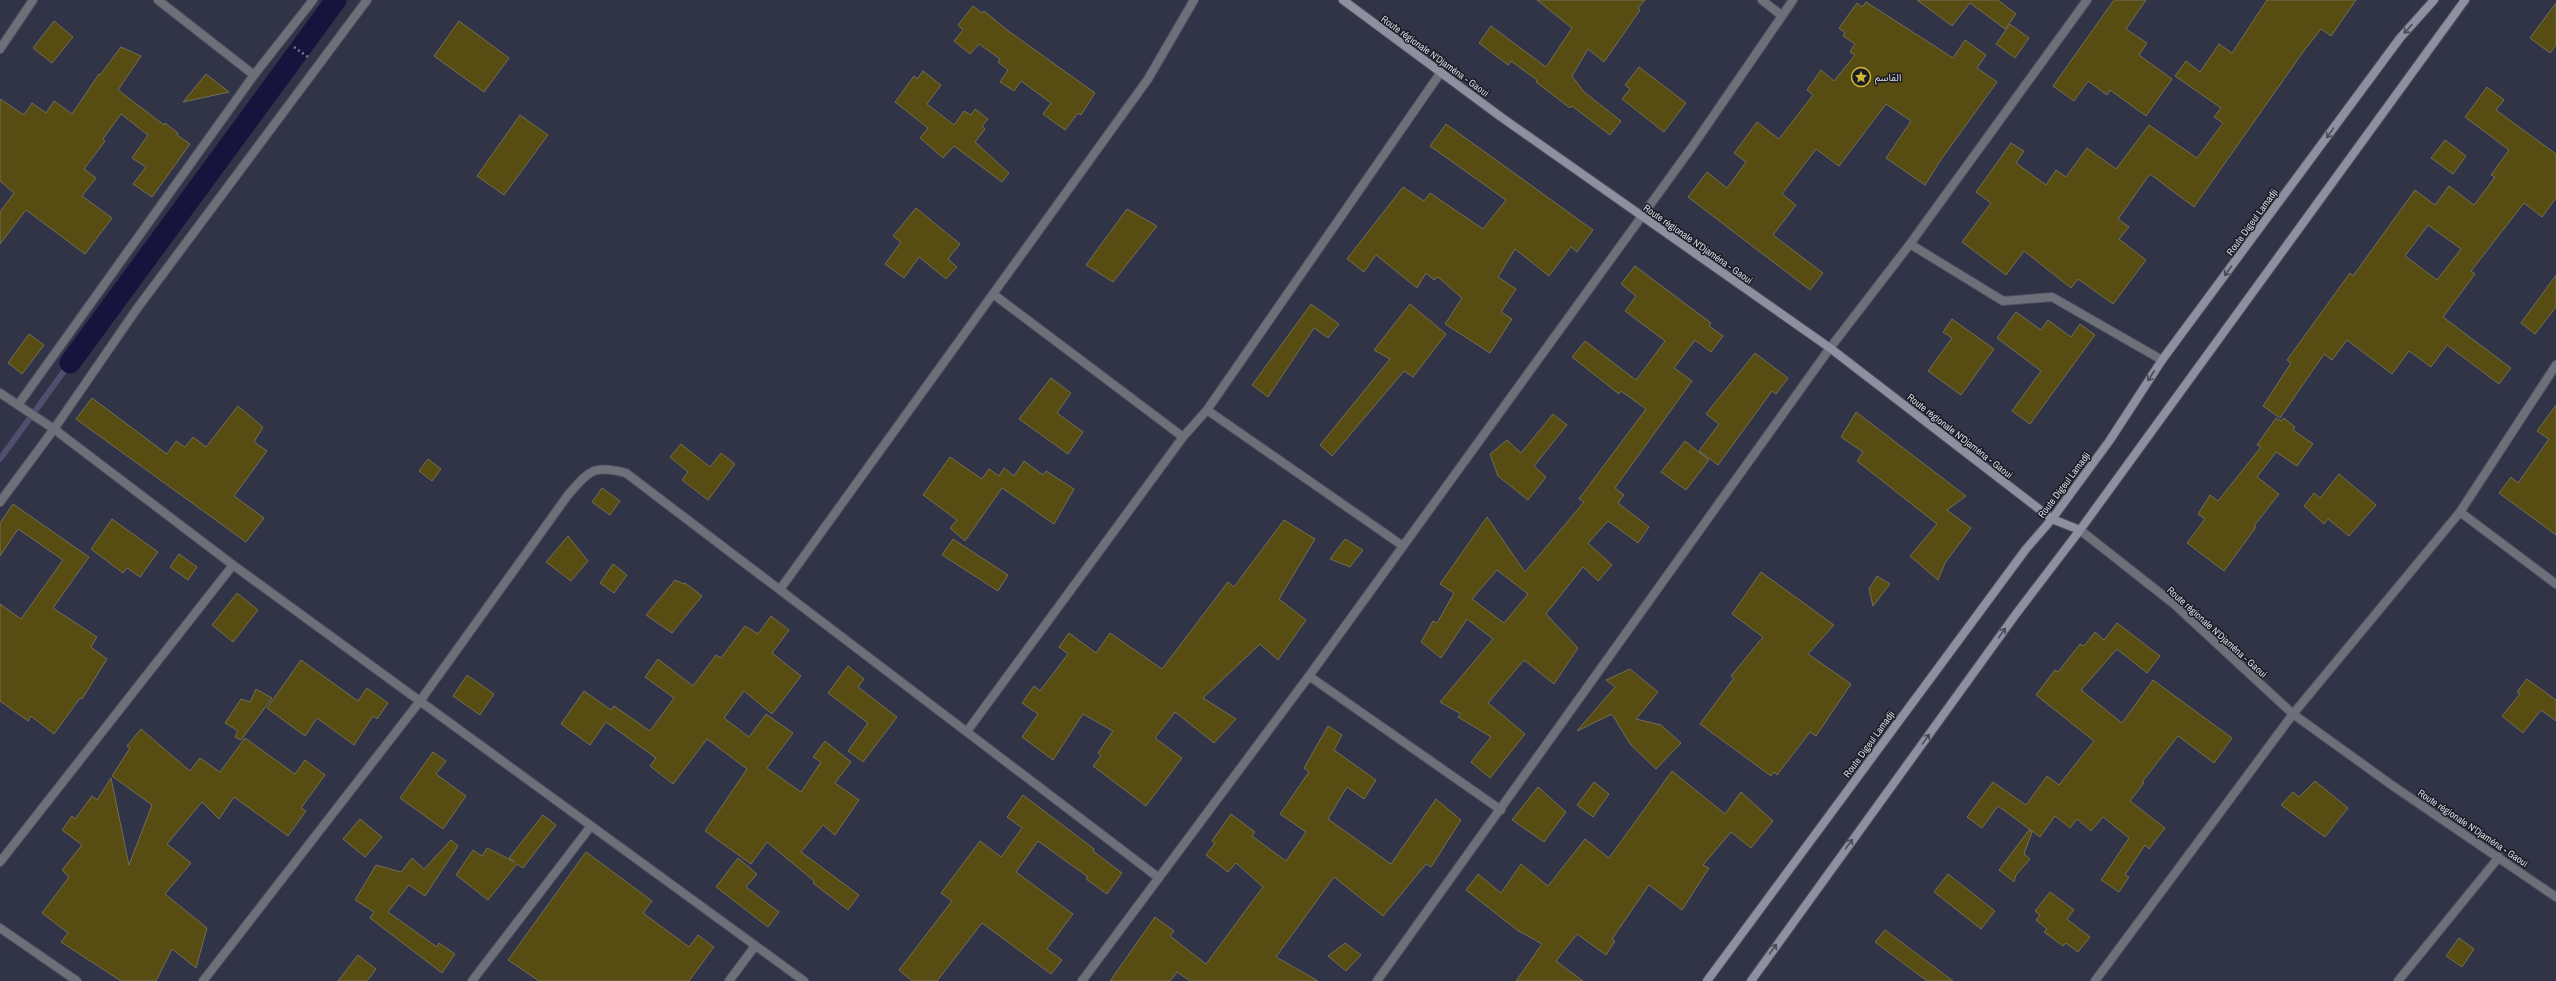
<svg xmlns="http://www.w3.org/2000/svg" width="2556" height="981" viewBox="0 0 2556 981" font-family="'Archivo Narrow','Noto Sans Arabic',sans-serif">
<rect width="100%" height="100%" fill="#313346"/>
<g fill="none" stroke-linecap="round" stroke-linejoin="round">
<path stroke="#504f70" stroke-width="6" d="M 0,459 L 70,363"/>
<path stroke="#16133d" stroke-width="21" d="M 70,363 L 336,0"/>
</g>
<path fill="#574c12" stroke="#736e58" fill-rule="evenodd" d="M 1537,0 L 1645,0 L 1638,8 L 1640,10 L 1604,62 L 1588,49 L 1572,76 L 1584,92 L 1621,121 L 1610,135 L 1572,106 L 1570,108 L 1536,82 L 1537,80 L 1511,61 L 1508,65 L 1479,43 L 1491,26 L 1546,67 L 1572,28 Z
M 1917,0 L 1998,0 L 2016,14 L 2005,29 L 1970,3 L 1952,26 Z
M 2114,0 L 2146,0 L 2126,29 L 2147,43 L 2139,55 L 2172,79 L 2146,116 L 2110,90 L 2107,95 L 2088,81 L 2074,101 L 2053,86 Z
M 2267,0 L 2356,0 L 2331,36 L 2321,29 L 2303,52 L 2194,207 L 2150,174 L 2118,219 L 2129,227 L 2119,239 L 2146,260 L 2113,304 L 2078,279 L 2071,288 L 2024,251 L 2006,275 L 1962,242 L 1991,203 L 1976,192 L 2011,143 L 2024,151 L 2016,163 L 2046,185 L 2056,170 L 2066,177 L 2087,148 L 2116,169 L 2149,125 L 2197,158 L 2223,123 L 2214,117 L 2221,108 L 2175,76 L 2186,61 L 2200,72 L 2219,44 L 2232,53 Z
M 1866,2 L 1953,58 L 1965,40 L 1986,55 L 1977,68 L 1997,82 L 1940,161 L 1925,185 L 1886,158 L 1911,121 L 1886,104 L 1839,166 L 1816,149 L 1782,194 L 1796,205 L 1773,235 L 1823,273 L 1810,290 L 1688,197 L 1707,172 L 1727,188 L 1746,162 L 1734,153 L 1757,122 L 1779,139 L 1813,95 L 1807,90 L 1821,70 L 1834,81 L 1855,55 L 1850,52 L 1855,44 L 1843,36 L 1845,33 L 1839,28 L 1857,3 L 1862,7 Z
M 2556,3 L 2556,45 L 2550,53 L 2530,38 Z
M 973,6 L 982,13 L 984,11 L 1007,30 L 1095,93 L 1081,115 L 1078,113 L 1065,130 L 1043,114 L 1051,103 L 1021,81 L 1014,91 L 1000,82 L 1008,70 L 998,62 L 1000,59 L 979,44 L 970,54 L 954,41 L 963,30 L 958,25 Z
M 54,21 L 73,37 L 52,63 L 33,48 Z
M 459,21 L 509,58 L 484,92 L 434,56 Z
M 2010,24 L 2029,38 L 2015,58 L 1996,44 Z
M 121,47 L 141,56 L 118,90 L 164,125 L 165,123 L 178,133 L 177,135 L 190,144 L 152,197 L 133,184 L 146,167 L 132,158 L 148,135 L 121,114 L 103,139 L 105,141 L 84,169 L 96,178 L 82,196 L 112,218 L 85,254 L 26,210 L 0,244 L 0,212 L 14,193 L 0,181 L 0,99 L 24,115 L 32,103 L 46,113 L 54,101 L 72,114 L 99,74 L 100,75 Z
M 1639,67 L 1686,103 L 1664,132 L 1622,99 L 1630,89 L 1625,85 Z
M 923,71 L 941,85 L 927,104 L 954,125 L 964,111 L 971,115 L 975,109 L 988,119 L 982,126 L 985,129 L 975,142 L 1009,173 L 1002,182 L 954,146 L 943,158 L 920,138 L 928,128 L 895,102 L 914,76 L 917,79 Z
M 206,74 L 229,92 L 183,102 Z
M 2487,87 L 2504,100 L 2496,110 L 2556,154 L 2556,198 L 2542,217 L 2524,203 L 2471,271 L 2475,274 L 2443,317 L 2511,368 L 2499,384 L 2447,345 L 2431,367 L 2409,351 L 2392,374 L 2347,340 L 2332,360 L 2324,354 L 2280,418 L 2263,406 L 2291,363 L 2287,360 L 2350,273 L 2353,276 L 2415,190 L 2435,205 L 2449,186 L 2474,205 L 2495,177 L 2491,175 L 2509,150 L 2465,117 ZM 2428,225 L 2461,249 L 2437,280 L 2405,256 Z
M 520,115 L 548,135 L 504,195 L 477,176 Z
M 1446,124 L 1593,230 L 1577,252 L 1571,247 L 1549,276 L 1515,249 L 1498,277 L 1516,289 L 1501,312 L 1512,319 L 1490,353 L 1445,324 L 1462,298 L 1438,277 L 1434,280 L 1426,273 L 1417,288 L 1376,255 L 1364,272 L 1347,259 L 1403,187 L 1424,201 L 1430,193 L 1483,229 L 1506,200 L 1430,146 Z
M 2445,140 L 2466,156 L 2453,174 L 2431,158 Z
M 916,208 L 960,244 L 948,259 L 957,267 L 946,279 L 919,257 L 904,278 L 885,264 L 901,242 L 893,236 Z
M 1127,209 L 1157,226 L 1113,282 L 1086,265 Z
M 1635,266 L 1711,323 L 1709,326 L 1723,336 L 1711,352 L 1695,340 L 1674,368 L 1692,381 L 1615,488 L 1624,495 L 1618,503 L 1649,527 L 1638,543 L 1608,521 L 1588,543 L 1612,565 L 1598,581 L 1583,567 L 1546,614 L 1578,648 L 1554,684 L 1524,660 L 1488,703 L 1525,734 L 1490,778 L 1471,762 L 1491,737 L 1458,717 L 1461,714 L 1440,702 L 1493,639 L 1467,619 L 1441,658 L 1421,642 L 1433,621 L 1437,623 L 1454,593 L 1440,584 L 1487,517 L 1525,572 L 1584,502 L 1579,499 L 1646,409 L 1621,391 L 1619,394 L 1572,357 L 1585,341 L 1636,380 L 1665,341 L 1625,311 L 1636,296 L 1621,284 ZM 1497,570 L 1528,594 L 1504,623 L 1472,599 Z
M 2556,275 L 2556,307 L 2535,334 L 2521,323 Z
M 1311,304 L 1339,324 L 1328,338 L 1314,328 L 1268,397 L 1252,385 Z
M 1410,304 L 1446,334 L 1413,377 L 1404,371 L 1332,456 L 1320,445 L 1390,359 L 1374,350 Z
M 2016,312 L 2041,330 L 2048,320 L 2071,337 L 2080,324 L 2095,335 L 2030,424 L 2012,411 L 2041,371 L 1997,338 Z
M 1952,319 L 1994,349 L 1961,395 L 1928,371 L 1952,338 L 1943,332 Z
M 29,334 L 44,345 L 22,374 L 8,363 Z
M 1755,353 L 1788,378 L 1776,394 L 1772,391 L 1718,465 L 1699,451 L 1719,424 L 1706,414 Z
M 1051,378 L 1071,393 L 1057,413 L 1083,432 L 1068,454 L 1019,419 Z
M 92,398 L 167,454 L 176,441 L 185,447 L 193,437 L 206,447 L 238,406 L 263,427 L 254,442 L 267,451 L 234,496 L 264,518 L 246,542 L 76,419 Z
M 2556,405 L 2556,535 L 2499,493 L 2511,477 L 2518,483 L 2549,439 L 2537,431 Z
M 1856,412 L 1966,496 L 1947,510 L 1971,528 L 1945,563 L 1938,580 L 1910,556 L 1937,524 L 1857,461 L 1863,452 L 1841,437 Z
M 1553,414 L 1567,425 L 1534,466 L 1546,477 L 1528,500 L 1498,476 L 1490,454 L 1507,440 L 1521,453 Z
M 2276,418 L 2281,421 L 2284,418 L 2295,427 L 2293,430 L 2313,444 L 2297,466 L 2276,452 L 2257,477 L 2279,494 L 2254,526 L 2256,527 L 2224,571 L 2187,543 L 2205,519 L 2198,514 L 2210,495 L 2218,501 L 2261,447 L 2257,445 Z
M 1685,441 L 1709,460 L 1686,490 L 1661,472 Z
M 681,444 L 710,467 L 721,453 L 735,464 L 708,500 L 682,480 L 688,472 L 670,457 Z
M 950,457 L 982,479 L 989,469 L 999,476 L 1004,468 L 1014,476 L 1024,461 L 1043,475 L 1046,471 L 1074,489 L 1054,524 L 1002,488 L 965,541 L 950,528 L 957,520 L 923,495 Z
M 428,459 L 441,469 L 432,481 L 419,471 Z
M 2339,474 L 2376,505 L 2349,536 L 2328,519 L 2324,524 L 2304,506 L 2314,493 L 2320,498 Z
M 602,488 L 620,501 L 610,515 L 592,502 Z
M 13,504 L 89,557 L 53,608 L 97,637 L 91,647 L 107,659 L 82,699 L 80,698 L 54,734 L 31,716 L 28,721 L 0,701 L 0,604 L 21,619 L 63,560 L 18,529 L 0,556 L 0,523 Z
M 112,519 L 158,552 L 140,577 L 127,568 L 123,573 L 91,549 Z
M 1284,520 L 1315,539 L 1279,599 L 1306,620 L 1278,660 L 1260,644 L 1203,698 L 1236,719 L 1214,743 L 1175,712 L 1155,738 L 1182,758 L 1146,806 L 1093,766 L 1101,756 L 1098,753 L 1113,731 L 1083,714 L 1053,760 L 1022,737 L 1038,714 L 1022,703 L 1034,686 L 1040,691 L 1068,654 L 1059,647 L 1069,633 L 1096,653 L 1110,633 L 1162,669 L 1228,582 L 1234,587 Z
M 568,536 L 588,561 L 571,581 L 546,562 Z
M 953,539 L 1008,575 L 998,591 L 942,555 Z
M 1345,539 L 1363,550 L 1350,567 L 1330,559 Z
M 179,554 L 197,567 L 188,580 L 170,567 Z
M 613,564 L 627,575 L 614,593 L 600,583 Z
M 1761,572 L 1834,625 L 1808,654 L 1851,684 L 1816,736 L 1810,732 L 1777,775 L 1774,772 L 1771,776 L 1700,724 L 1734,678 L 1731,676 L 1763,637 L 1732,614 Z
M 1877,576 L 1890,584 L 1873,606 L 1869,589 Z
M 675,580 L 684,584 L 685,583 L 702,596 L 672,633 L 646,615 Z
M 237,593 L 258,610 L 233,642 L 212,625 Z
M 771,616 L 789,630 L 772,653 L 801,676 L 772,714 L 744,691 L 724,718 L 749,737 L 766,714 L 793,733 L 767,768 L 801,792 L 821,762 L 813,757 L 825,741 L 851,762 L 835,783 L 859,800 L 835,835 L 823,825 L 801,852 L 859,895 L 848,910 L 813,883 L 814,881 L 767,842 L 751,864 L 705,831 L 747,769 L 707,739 L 673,784 L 650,766 L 656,758 L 606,722 L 590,745 L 561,724 L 584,691 L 611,710 L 614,706 L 650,731 L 674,698 L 645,677 L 658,659 L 693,686 L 716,655 L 721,658 L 745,626 L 758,634 Z
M 2117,623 L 2160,656 L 2147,673 L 2117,649 L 2081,690 L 2122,723 L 2153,680 L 2232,738 L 2214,763 L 2178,736 L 2142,782 L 2144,783 L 2130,801 L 2165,828 L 2149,849 L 2145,845 L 2125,875 L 2129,877 L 2119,892 L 2101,880 L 2129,838 L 2103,817 L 2091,831 L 2077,819 L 2070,828 L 2055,816 L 2040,837 L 1998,806 L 1982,828 L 1967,817 L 1993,782 L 2026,805 L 2047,776 L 2059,785 L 2094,741 L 2036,695 L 2055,670 L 2058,672 L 2080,644 L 2084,646 L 2095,632 L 2104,640 Z
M 301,660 L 358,701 L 367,688 L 388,703 L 377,719 L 373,716 L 354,745 L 317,718 L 305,736 L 267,708 Z
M 848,666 L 864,679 L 858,687 L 897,717 L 863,762 L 848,751 L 868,723 L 828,693 Z
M 1630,669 L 1658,692 L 1636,719 L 1661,725 L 1681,743 L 1656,769 L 1630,744 L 1612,714 L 1577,731 L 1615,687 L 1606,680 Z
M 467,675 L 494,694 L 480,715 L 453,696 Z
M 2527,679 L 2556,700 L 2556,721 L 2541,710 L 2523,733 L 2502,716 L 2520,694 L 2517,692 Z
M 256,689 L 272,698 L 241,740 L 235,737 L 238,731 L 225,723 L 241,699 L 250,702 Z
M 1328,726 L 1342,735 L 1334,750 L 1376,780 L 1364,799 L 1347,787 L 1328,819 L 1391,864 L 1436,799 L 1461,820 L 1431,867 L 1426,864 L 1383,916 L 1334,877 L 1276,957 L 1318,981 L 1190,981 L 1177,972 L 1170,981 L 1110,981 L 1155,917 L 1174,931 L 1170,936 L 1206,964 L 1263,887 L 1236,863 L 1228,872 L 1206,855 L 1215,843 L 1212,841 L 1231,814 L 1255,832 L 1252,836 L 1286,861 L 1306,832 L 1280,814 L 1309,772 L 1304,768 Z
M 141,729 L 190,771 L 200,758 L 220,772 L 245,738 L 295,774 L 305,760 L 325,775 L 301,808 L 306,811 L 288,836 L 234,797 L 219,819 L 202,802 L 167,844 L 191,863 L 165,894 L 207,928 L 196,968 L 172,949 L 156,981 L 121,981 L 61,942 L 68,933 L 42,913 L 69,877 L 62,870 L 82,845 L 62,830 L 72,816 L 75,819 L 92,796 L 97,800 L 111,778 L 129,865 L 152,805 L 112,776 L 130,748 L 127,746 Z
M 433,752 L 446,761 L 436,774 L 466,796 L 443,829 L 400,798 Z
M 1672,771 L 1725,814 L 1741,792 L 1773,821 L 1751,848 L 1731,832 L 1703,865 L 1709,868 L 1682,910 L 1649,885 L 1612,939 L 1615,941 L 1606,955 L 1577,934 L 1556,961 L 1583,981 L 1516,981 L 1542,944 L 1517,930 L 1466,890 L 1478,874 L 1501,893 L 1521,864 L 1548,886 L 1585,839 L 1609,858 Z
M 2315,781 L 2348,808 L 2325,837 L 2281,805 L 2293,792 L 2299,797 Z
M 1594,782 L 1609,794 L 1593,817 L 1577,805 Z
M 1538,787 L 1566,812 L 1544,842 L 1512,820 Z
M 1023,795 L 1094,849 L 1093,851 L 1122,873 L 1107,894 L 1086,879 L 1088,877 L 1038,841 L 1016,872 L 1073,914 L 1047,949 L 1062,960 L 1051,974 L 982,923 L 937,981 L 912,981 L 899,970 L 952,901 L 941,893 L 980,841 L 1001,857 L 1022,828 L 1007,817 Z
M 543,815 L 556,825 L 523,868 L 517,864 L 488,900 L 456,875 L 473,850 L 482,856 L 487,848 L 515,862 L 509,858 Z
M 360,819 L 382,837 L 365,857 L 343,839 Z
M 2029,830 L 2032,832 L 2024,854 L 2030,859 L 2016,875 L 2014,882 L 1999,870 Z
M 451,840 L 458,846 L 425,896 L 409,885 L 388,912 L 437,947 L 439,943 L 455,954 L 442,973 L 370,918 L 374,912 L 355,900 L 376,865 L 401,872 L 412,858 L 424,869 Z
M 586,852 L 652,901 L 643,913 L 689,947 L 698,935 L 714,947 L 689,981 L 539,981 L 508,960 Z
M 738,858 L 757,874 L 746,887 L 779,912 L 768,927 L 716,887 Z
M 1948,874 L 1995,911 L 1981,929 L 1934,892 Z
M 2050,892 L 2074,910 L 2067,919 L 2090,937 L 2078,952 L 2066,943 L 2063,946 L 2044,932 L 2047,929 L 2036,920 L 2040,915 L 2035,911 Z
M 1885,930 L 1953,981 L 1927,981 L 1875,942 Z
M 2459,938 L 2474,949 L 2462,967 L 2446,956 Z
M 1345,943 L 1361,955 L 1346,971 L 1328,956 Z
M 358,955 L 376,969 L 367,981 L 338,981 Z"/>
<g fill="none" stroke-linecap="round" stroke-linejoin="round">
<g stroke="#4f5163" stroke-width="10">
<path id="street" d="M 158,0 L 254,75
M 1762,0 L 1781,15
M 0,49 L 33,0
M 1910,244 L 2003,301 L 2052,297 L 2162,360
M 0,393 L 54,429 L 233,565 L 804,981
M 18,405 L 254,75 L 313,0
M 1207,410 L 1403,546
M 1183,437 L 993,294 L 1148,79 L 1194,0
M 0,502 L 54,429 L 136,310 L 367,0
M 2460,512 L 2556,584
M 2080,530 L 2174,604 L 2293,714 L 2393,786 L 2556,897
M 781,588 L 993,294
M 1309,676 L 1501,810
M 968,730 L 1183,437 L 1207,410 L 1441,72
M 0,862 L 233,565
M 0,928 L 77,981
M 203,981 L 420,701 L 568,495 C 589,471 593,464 626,473 L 1159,878
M 472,981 L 591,826
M 729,981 L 755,946
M 1082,981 L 1309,676 L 1692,147 L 1793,0
M 1377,981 L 1830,348 L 1910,244 L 2087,0
M 2095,981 L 2293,714 L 2460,512 L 2556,365
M 2398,981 L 2499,857"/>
</g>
<g stroke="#4f5163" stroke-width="10">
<path id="secondary" d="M 1343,0 L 1501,117 L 1830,348 L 2052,519 L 2080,530
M 1707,981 L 2026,549 L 2052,519 L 2110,440 L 2162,360 L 2400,38 L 2434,0
M 1751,981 L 2016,614 L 2080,530 L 2465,0"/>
</g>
<path stroke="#7a7c8c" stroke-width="2.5" stroke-dasharray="2 3" stroke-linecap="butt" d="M 294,47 L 308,57"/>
<use href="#street" stroke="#6e7079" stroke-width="8"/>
<use href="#secondary" stroke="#8e909f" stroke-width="8"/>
</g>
<defs><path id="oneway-shaft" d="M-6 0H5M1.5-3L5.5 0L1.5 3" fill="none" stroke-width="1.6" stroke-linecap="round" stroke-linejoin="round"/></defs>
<g stroke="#494a55">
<use href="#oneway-shaft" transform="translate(2408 29) rotate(132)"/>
<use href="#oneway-shaft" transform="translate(2330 133) rotate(126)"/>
<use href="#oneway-shaft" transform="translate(2228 271) rotate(126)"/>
<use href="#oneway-shaft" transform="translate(2151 376) rotate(123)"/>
<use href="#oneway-shaft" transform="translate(2002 633) rotate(-54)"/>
<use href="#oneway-shaft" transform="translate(1926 739) rotate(-54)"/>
<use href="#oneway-shaft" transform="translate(1849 844) rotate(-54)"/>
<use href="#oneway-shaft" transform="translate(1773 949) rotate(-54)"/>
</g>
<defs>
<g id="sight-ring" transform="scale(1)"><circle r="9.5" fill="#1b1b24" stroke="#d0b736" stroke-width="1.5"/><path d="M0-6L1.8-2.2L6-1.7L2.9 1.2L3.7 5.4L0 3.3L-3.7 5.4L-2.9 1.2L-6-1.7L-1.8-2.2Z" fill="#d0b736"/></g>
</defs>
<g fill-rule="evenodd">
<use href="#sight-ring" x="1861" y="77"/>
</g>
<g text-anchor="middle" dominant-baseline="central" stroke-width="3" stroke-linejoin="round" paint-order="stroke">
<g font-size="10" fill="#d8dae6" stroke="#1b1b24">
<text transform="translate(1435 56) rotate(36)">Route régionale N'Djaména - Gaoui</text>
<text transform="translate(2252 222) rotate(-54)">Route Digeul Lamadji</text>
<text transform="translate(1698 244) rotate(35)">Route régionale N'Djaména - Gaoui</text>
<text transform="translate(1960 436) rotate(38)">Route régionale N'Djaména - Gaoui</text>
<text transform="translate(2064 485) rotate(-53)">Route Digeul Lamadji</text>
<text transform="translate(2217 632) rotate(42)">Route régionale N'Djaména - Gaoui</text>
<text transform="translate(1869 744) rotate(-54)">Route Digeul Lamadji</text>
<text transform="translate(2473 828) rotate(34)">Route régionale N'Djaména - Gaoui</text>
</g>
<g font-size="10" fill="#d8dae6" stroke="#1b1b24" text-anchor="start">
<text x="1875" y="77">القاسم</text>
</g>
</g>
</svg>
